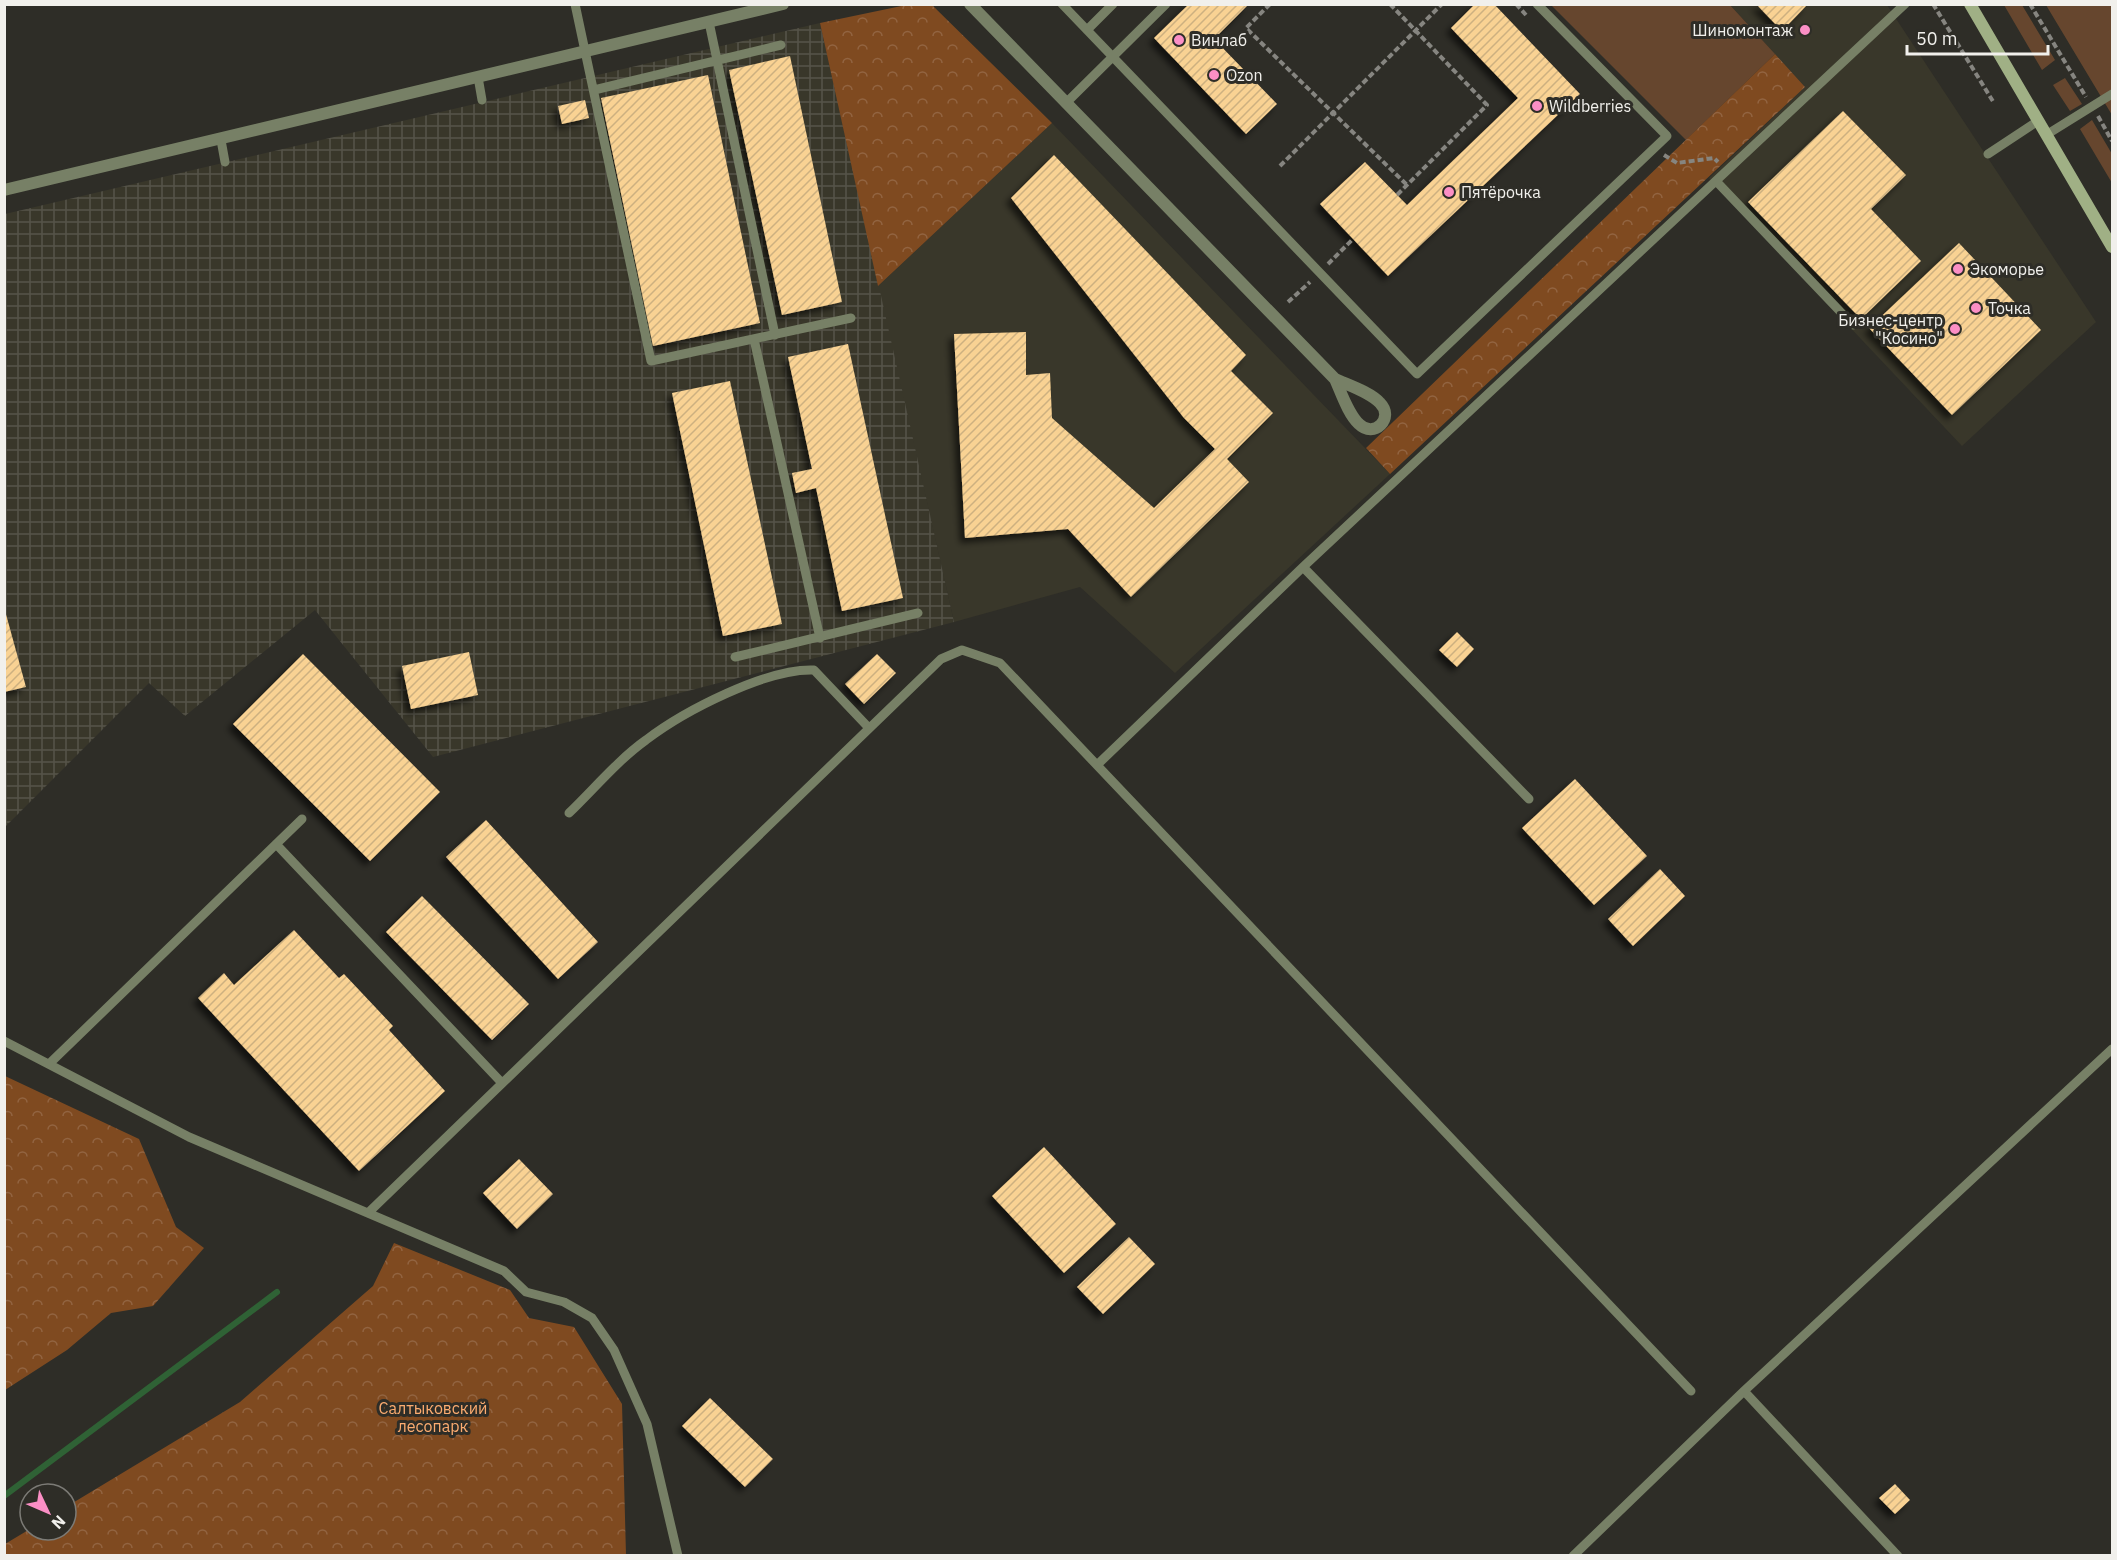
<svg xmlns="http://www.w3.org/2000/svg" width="2117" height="1560" viewBox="0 0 2117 1560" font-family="'IBM Plex Sans',sans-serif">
<defs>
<pattern id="industrial-grid" width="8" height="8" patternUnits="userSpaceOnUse" patternTransform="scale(1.5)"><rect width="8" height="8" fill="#39372a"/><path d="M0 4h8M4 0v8" fill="none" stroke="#565449"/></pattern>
<pattern id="forest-crowns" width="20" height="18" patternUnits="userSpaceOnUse" patternTransform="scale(1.5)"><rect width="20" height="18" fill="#7f4a20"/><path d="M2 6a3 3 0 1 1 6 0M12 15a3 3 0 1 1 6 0" fill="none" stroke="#926441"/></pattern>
<pattern id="building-hatch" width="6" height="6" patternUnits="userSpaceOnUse" patternTransform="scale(1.5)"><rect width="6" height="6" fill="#f9d293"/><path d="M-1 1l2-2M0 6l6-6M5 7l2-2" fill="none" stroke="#cdb080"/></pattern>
<filter id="shadow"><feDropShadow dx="-5" dy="5" stdDeviation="3" flood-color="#0009"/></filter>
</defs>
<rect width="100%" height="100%" fill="#2e2d27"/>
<path fill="#39372a" d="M 1730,5 L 1887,5 L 2096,322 L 1962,446 L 1709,178 L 1805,87 Z
M 1052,123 L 1390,474 L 1175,673 L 1080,587 L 954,622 L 878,286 Z"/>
<path fill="url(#industrial-grid)" d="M 820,23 L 954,622 L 433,757 L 315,610 L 185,716 L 149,683 L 5,827 L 5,214 Z"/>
<path fill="#66462e" d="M 1551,5 L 1730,5 L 1775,54 L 1686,140 Z
M 2004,5 L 2022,5 L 2055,60 L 2042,70 Z
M 2046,5 L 2112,5 L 2112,115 Z
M 2065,78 L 2082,104 L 2070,111 L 2053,85 Z
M 2092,120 L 2112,154 L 2112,183 L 2080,129 Z"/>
<path fill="url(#forest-crowns)" d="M 911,4 L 932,5 L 1052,123 L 878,286 L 820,23 Z
M 1775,54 L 1805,87 L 1390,474 L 1366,448 Z
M 5,1076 L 139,1139 L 176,1227 L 204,1248 L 153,1306 L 111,1313 L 67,1350 L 5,1390 Z
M 394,1243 L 510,1290 L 529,1318 L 574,1327 L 622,1404 L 626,1555 L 5,1555 L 5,1544 L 30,1529 L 66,1530 L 66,1507 L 240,1402 L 373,1286 Z"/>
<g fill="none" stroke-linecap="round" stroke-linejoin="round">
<path stroke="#2f6235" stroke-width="6" d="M 4,1496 L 277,1292"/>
</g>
<path fill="url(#building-hatch)" filter="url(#shadow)" d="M 1189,4 L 1249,4 L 1214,39 L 1277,104 L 1246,134 L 1154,38 Z
M 1475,4 L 1494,4 L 1580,94 L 1388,276 L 1320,204 L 1365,162 L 1407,205 L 1518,98 L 1451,28 Z
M 1756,4 L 1808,4 L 1782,31 Z
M 790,56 L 842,302 L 782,315 L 729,70 Z
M 708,75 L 760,323 L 653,346 L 601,98 Z
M 585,100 L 589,118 L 562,124 L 558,106 Z
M 1843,111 L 1906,175 L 1871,209 L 1921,261 L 1861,319 L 1748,202 Z
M 1054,155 L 1246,355 L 1231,371 L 1273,413 L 1227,459 L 1249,482 L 1131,597 L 1068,529 L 965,538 L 954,334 L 1026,332 L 1026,375 L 1050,373 L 1052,418 L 1154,508 L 1215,449 L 1184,418 L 1011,198 Z
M 1959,243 L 2041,330 L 1952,415 L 1869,328 Z
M 848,344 L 903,598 L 842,611 L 816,488 L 796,493 L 792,473 L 812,469 L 788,357 Z
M 730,381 L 782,624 L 723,636 L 672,393 Z
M 4,607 L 26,687 L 4,692 Z
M 1457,632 L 1474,649 L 1457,667 L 1439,650 Z
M 469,652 L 478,695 L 411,709 L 402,666 Z
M 303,654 L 440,792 L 370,861 L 233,724 Z
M 877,654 L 896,673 L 864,704 L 845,684 Z
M 1575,779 L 1647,856 L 1594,905 L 1522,828 Z
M 486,820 L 598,942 L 558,979 L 446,857 Z
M 1660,869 L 1685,896 L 1633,946 L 1608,919 Z
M 422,896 L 529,1004 L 492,1040 L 386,932 Z
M 294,930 L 339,978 L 344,974 L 393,1026 L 389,1030 L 445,1091 L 359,1171 L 198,998 L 224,973 L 234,985 Z
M 1044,1147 L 1116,1224 L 1064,1273 L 992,1196 Z
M 519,1159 L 553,1194 L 517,1229 L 483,1193 Z
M 1129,1237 L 1155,1264 L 1103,1314 L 1077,1287 Z
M 710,1398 L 773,1459 L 745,1487 L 682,1426 Z
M 1895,1484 L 1910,1500 L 1895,1514 L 1879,1498 Z"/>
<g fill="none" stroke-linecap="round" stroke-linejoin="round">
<path stroke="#868580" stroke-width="4" stroke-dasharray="6 3" stroke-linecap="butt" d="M 1270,4 L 1246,28 L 1407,185
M 1390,4 L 1487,105 L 1397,195
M 1516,4 L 1526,15
M 1933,4 L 1994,103
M 2030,4 L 2086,97
M 2098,116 L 2112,141
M 1664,155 L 1677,163 L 1714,158 L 1718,162
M 1280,166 L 1442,4
M 1328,264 L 1353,239
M 1288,302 L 1310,282"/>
<path stroke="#778066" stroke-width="9" d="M 575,4 L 651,361 L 851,318
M 1062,4 L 1417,374 L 1667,136 L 1537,4
M 709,22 L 775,335
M 1087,30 L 1113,4
M 478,77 L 482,100
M 594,90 L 781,45
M 1066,103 L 1166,4
M 2046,135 L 2112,94
M 221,140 L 225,162
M 1988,154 L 2038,121
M 1716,181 L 1853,325
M 754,339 L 820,638
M 1303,567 L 1529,799
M 735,657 L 918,613
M 1097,765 L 1303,567 L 1905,4
M 569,813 C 594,789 618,760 646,740 C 684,711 767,668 814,670 L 869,728
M 276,844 L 502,1083
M 4,1041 L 189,1137 L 504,1271 L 526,1292 L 564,1302 L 592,1318 L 614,1350 L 647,1424 L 678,1556
M 49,1064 L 302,819
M 368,1213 L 941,659 L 962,650 L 1000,663 L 1691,1391
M 1744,1391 L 1898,1556
M 1573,1556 L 1744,1391 L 2112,1049"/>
<path stroke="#778066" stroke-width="12" d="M 970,4 L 1335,379 C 1341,392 1348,414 1359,424 C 1374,439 1395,418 1380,403 C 1370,392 1348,385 1335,379
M 4,190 L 783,4"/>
<path stroke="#a0b085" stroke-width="12" d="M 1970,4 L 2112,247"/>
</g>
<g fill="#fb8fc5" stroke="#2e2d27" stroke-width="2">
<circle cx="1805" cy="30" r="6"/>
<circle cx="1179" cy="40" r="6"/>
<circle cx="1214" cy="75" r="6"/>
<circle cx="1537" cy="106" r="6"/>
<circle cx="1449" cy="192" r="6"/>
<circle cx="1958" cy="269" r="6"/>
<circle cx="1976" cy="308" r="6"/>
<circle cx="1955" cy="329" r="6"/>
</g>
<g text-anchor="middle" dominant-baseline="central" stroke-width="6" stroke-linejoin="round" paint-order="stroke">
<g font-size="16" fill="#f1f0ec" stroke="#2e2d27" text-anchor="start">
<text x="1793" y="30" text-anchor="end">Шиномонтаж</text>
<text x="1191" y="40">Винлаб</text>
<text x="1226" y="75">Ozon</text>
<text x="1549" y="106">Wildberries</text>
<text x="1461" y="192">Пятёрочка</text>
<text x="1970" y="269">Экоморье</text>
<text x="1988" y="308">Точка</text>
<text x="1943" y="320" text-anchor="end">Бизнес-центр<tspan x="1943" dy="18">"Косино"</tspan></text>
</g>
<g font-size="16" fill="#fcac70" stroke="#2e2d27">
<text x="433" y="1408">Салтыковский<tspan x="433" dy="18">лесопарк</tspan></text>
</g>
</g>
<rect width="2117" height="1560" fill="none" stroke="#f1f0ec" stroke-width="12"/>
<g transform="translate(48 1512) rotate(134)"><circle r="28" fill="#2e2d27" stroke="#7c7b76" stroke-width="1.5"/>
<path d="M0-4.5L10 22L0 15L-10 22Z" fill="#fb8fc5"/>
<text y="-9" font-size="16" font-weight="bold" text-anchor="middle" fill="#f1f0ec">N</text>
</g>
<path d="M1907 45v9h141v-9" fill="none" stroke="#f1f0ec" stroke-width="3"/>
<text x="1916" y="45" font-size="18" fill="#f1f0ec" stroke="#2e2d27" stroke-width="4.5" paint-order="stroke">50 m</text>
</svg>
